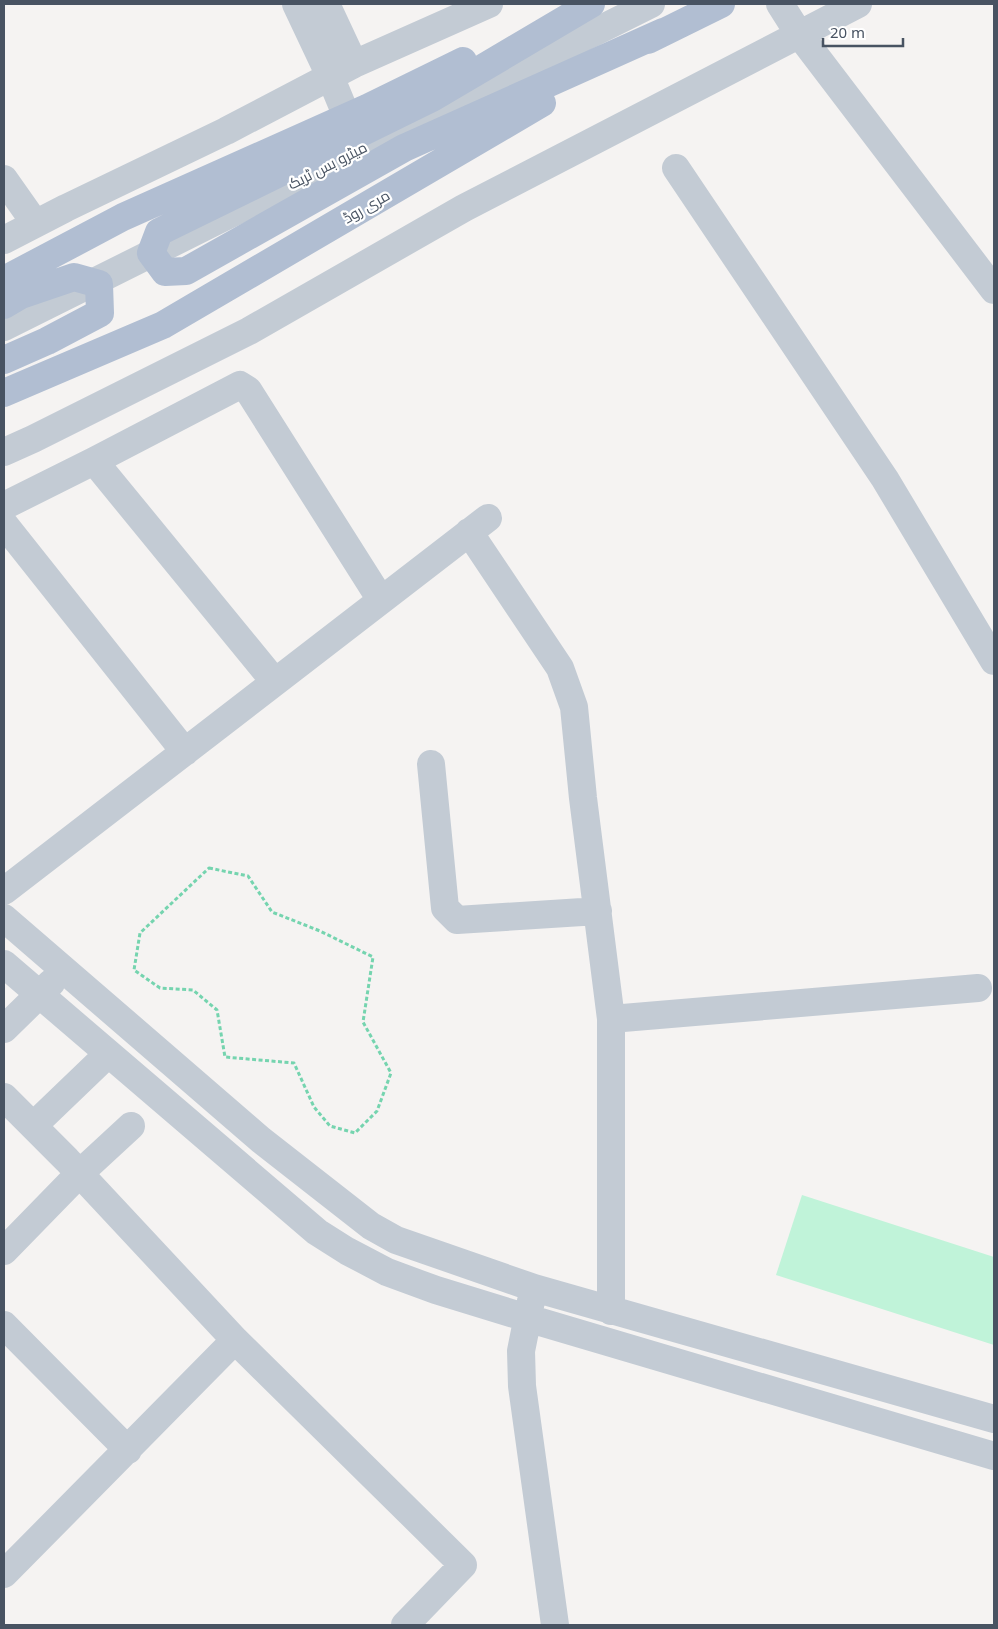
<svg xmlns="http://www.w3.org/2000/svg" width="998" height="1629" viewBox="0 0 998 1629" font-family="'Noto Sans',Cairo,sans-serif">
<rect width="100%" height="100%" fill="#f5f3f2"/>
<path fill="#c0f3d9" d="M 802,1195 L 994,1257 L 994,1345 L 776,1275 Z"/>
<g fill="none" stroke-linecap="round" stroke-linejoin="round">
<path stroke="#75d4af" stroke-width="3" stroke-dasharray="4 2.5" stroke-linecap="butt" d="M 209,868 L 248,876 L 272,912 L 320,931 L 373,957 L 363,1022 L 391,1073 L 377,1111 L 355,1133 L 330,1126 L 314,1107 L 294,1063 L 225,1057 L 217,1010 L 193,990 L 160,988 L 134,970 L 140,933 Z"/>
<path stroke="#c3cbd4" stroke-width="28" d="M 296,4 L 330,76 L 347,117
M 326,4 L 354,64
M 780,4 L 799,34 L 994,290
M 676,168 L 885,479 L 994,661
M 4,179 L 35,223
M 4,240 L 66,208 L 226,131 L 354,64 L 489,4
M 4,327 L 651,4
M 4,452 L 33,439 L 249,331 L 464,208 L 858,4
M 94,461 L 275,682
M 4,506 L 94,461 L 240,385 L 248,390 L 381,600
M 4,524 L 185,752
M 469,532 L 560,668 L 574,707 L 583,798 L 611,1019 L 611,1311
M 431,764 L 445,908 L 457,920 L 598,911
M 4,891 L 488,518
M 4,918 L 261,1140 L 371,1226 L 396,1240 L 534,1288 L 994,1419
M 4,964 L 317,1232 L 347,1251 L 387,1272 L 436,1290 L 527,1318 L 994,1456
M 611,1019 L 978,988
M 4,1029 L 51,983
M 4,1097 L 67,1160 L 235,1340 L 463,1565 L 405,1625
M 33,1126 L 108,1054
M 4,1251 L 79,1174 L 131,1126
M 531,1301 L 521,1351 L 522,1386 L 555,1625
M 4,1325 L 128,1450
M 4,1574 L 235,1340"/>
<path stroke="#b1bed2" stroke-width="28" d="M 591,4 L 432,98 L 159,232 L 151,253 L 165,272 L 186,271 L 404,148 L 663,32
M 648,40 L 721,4
M 4,280 L 123,217 L 367,108 L 463,61
M 4,305 L 21,295 L 74,277 L 99,284 L 100,313 L 47,341 L 4,360
M 4,393 L 163,325 L 542,103"/>
</g>
<g text-anchor="middle" dominant-baseline="central" stroke-width="4.5" stroke-linejoin="round" paint-order="stroke">
<g font-size="15" fill="#485362" stroke="#fff">
<text transform="translate(327 165) rotate(-27)">میٹرو بس ٹریک</text>
<text transform="translate(366 206) rotate(-30)">مری روڈ</text>
</g>
</g>
<rect width="998" height="1629" fill="none" stroke="#485362" stroke-width="10"/>
<path d="M823 38v8h80v-8" fill="none" stroke="#485362" stroke-width="2.5"/>
<text x="830" y="38" font-size="15" fill="#485362" stroke="#ffffff" stroke-width="4" paint-order="stroke">20 m</text>
</svg>
